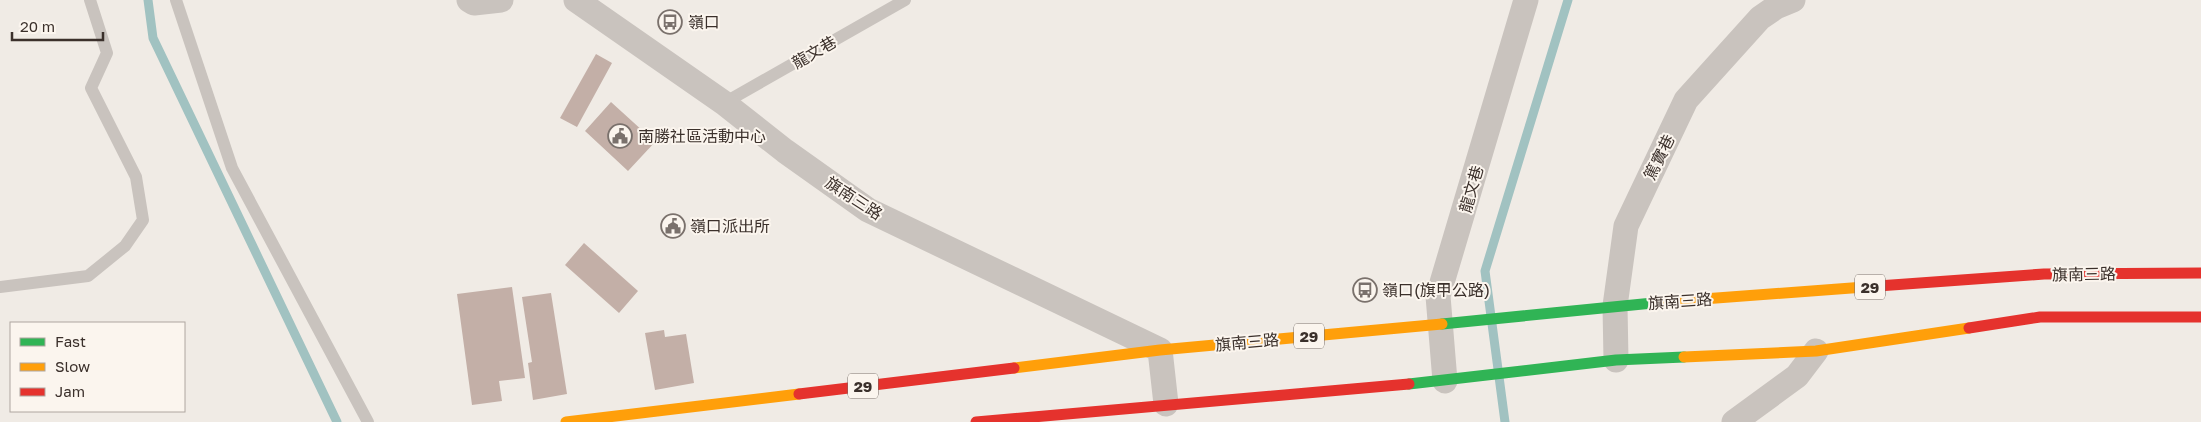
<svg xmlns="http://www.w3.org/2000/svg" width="2201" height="422" viewBox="0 0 2201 422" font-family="'Golos Text','Noto Sans TC',sans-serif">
<rect width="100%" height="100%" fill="#f0ebe5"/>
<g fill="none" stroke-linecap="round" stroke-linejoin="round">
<path stroke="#a1c2c1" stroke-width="9" d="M 148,0 L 153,38 L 337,422
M 1505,422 L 1485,271 L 1568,0"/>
</g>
<path fill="#c3afa7" d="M 596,54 L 612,63 L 577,127 L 560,118 Z
M 611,102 L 655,142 L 628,171 L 585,131 Z
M 584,243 L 638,291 L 619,313 L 565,265 Z
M 512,287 L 525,378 L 499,381 L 502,401 L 472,405 L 457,294 Z
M 551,293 L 567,394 L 533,400 L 528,363 L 532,362 L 522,297 Z
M 664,330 L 665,337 L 686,334 L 694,383 L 655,390 L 645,333 Z"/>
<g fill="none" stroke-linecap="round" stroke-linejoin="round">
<path stroke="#c9c3be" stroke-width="12" d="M 176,0 L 232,168 L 368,422
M 724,103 L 905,0
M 0,287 L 88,276 L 125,246 L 143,220 L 136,177 L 91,88 L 107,53 L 90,0"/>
<path stroke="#c9c3be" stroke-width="25" d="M 469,0 L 474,3 L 501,0
M 576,0 L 724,103 L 785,151 L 868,210 L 1160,350 L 1166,404
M 1616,360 L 1615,306 L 1626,226 L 1686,100 L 1760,18 L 1776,7 L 1793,0
M 1445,381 L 1438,296 L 1526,0
M 1734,422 L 1797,376 L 1816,351"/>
<path stroke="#30b455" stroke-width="11" d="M 1442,324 L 1663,302
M 1409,384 L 1616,360 L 1684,357"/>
<path stroke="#ff9f0a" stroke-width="11" d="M 1663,302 L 1878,286
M 1684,357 L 1816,351 L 1969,328
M 1014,368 L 1160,350 L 1442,324
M 566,422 L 799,394"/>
<path stroke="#e5322d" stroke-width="11" d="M 1878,286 L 2044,274 L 2201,273
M 1969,328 L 2040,317 L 2201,317
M 799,394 L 1014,368
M 976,422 L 1409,384"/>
</g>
<defs>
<g id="bus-ring" transform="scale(1.25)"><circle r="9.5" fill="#fbf5ee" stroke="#7a716c" stroke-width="1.5"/><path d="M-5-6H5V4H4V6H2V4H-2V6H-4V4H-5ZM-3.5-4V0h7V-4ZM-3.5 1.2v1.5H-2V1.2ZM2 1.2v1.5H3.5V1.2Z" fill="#7a716c"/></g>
<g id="civic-ring" transform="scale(1.25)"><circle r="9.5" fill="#fbf5ee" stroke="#7a716c" stroke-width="1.5"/><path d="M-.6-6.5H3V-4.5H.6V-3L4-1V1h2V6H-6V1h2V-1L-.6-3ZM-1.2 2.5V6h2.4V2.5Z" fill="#7a716c"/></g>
</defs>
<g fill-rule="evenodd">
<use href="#bus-ring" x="670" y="22"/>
<use href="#civic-ring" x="620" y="136"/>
<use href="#civic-ring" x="673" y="226"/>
<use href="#bus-ring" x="1365" y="290"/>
</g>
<g text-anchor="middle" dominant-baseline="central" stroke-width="4" stroke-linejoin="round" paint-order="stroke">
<g fill="#fbf5ee" stroke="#756b66" stroke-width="1">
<rect x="1855" y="274.5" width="30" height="25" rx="4"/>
<rect x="1294" y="323.5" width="30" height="25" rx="4"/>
<rect x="848" y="373.5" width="30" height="25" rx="4"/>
</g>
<g font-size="15" font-weight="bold" fill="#3b302b">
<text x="1870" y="287">29</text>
<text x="1309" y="336">29</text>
<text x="863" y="386">29</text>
</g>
<g font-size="16" fill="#3b302b" stroke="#fbf5ee" text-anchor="start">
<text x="688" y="22">嶺口</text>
<text x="638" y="136">南勝社區活動中心</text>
<text x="690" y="226">嶺口派出所</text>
<text x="1382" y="290">嶺口(旗甲公路)</text>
</g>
<g font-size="16" fill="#3b302b" stroke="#fbf5ee">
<text transform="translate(814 52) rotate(-30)">龍文巷</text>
<text transform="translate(1659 157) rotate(-64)">篤實巷</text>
<text transform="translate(1471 189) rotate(-74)">龍文巷</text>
<text transform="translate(854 198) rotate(33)">旗南三路</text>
<text transform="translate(2084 274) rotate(-1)">旗南三路</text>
<text transform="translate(1680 301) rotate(-4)">旗南三路</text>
<text transform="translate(1247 342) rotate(-5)">旗南三路</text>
</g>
</g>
<rect x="10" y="322" width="175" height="90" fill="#fbf5ee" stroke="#aea6a0"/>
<rect x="20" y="338" width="25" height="8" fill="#30b455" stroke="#aea6a0"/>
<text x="55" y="347" font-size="15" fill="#3b302b">Fast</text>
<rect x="20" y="363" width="25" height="8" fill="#ff9f0a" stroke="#aea6a0"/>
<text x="55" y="372" font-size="15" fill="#3b302b">Slow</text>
<rect x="20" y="388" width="25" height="8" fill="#e5322d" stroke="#aea6a0"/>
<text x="55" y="397" font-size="15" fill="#3b302b">Jam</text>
<path d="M12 32v8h91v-8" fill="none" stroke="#3b302b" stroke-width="2.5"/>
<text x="20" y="32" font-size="15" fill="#3b302b" stroke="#fbf5ee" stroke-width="4" paint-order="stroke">20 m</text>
</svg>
